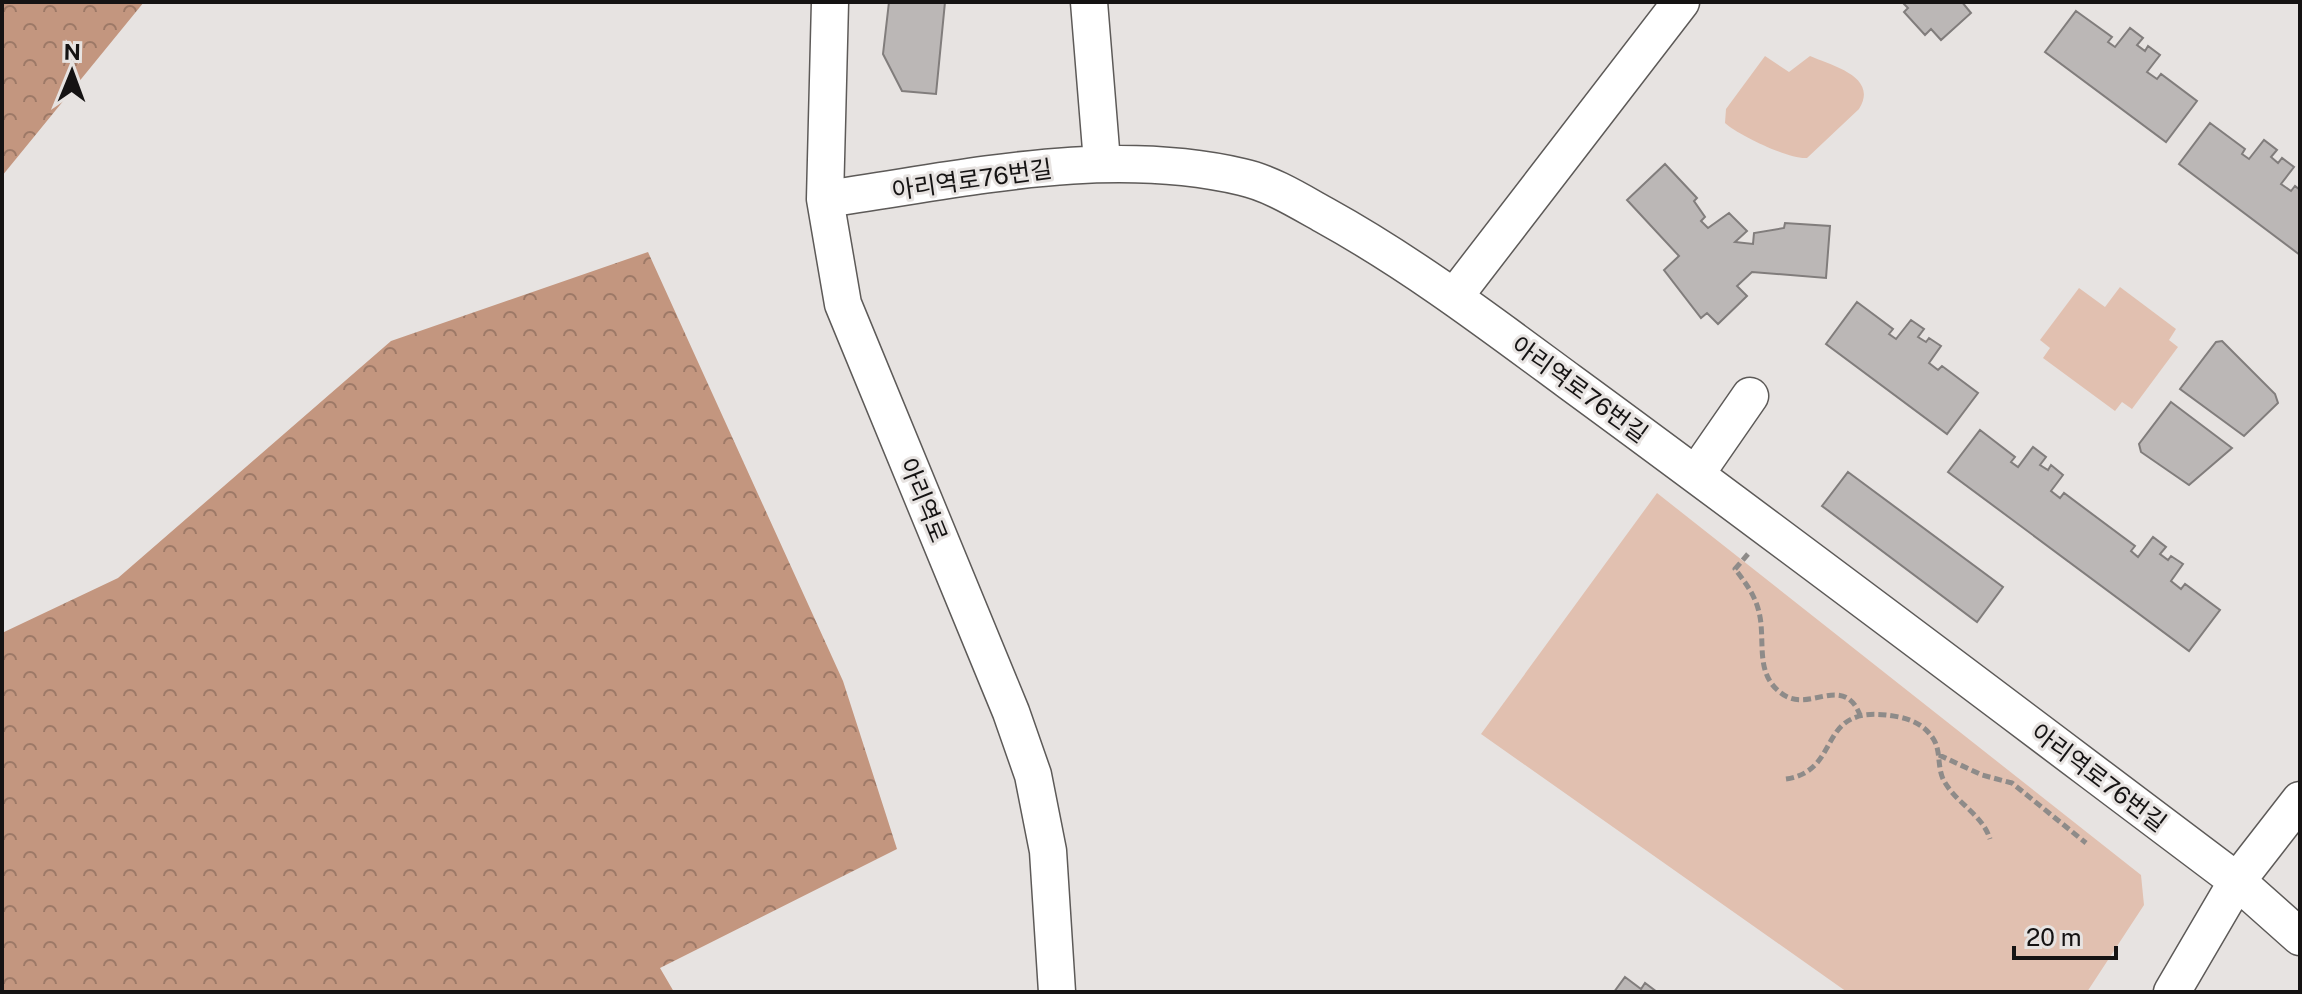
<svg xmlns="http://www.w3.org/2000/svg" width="2302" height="994" viewBox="0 0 2302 994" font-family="'Public Sans','Noto Sans KR',sans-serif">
<defs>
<pattern id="forest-crowns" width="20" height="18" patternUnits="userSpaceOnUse" patternTransform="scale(2)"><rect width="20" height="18" fill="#c3967f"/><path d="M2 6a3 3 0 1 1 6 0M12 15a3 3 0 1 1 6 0" fill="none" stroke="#9d7967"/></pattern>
</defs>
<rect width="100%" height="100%" fill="#e7e3e1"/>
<path fill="#e1c0b0" d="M 1765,56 L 1789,72 L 1810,56 C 1833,66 1879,77 1859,109 L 1807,158 C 1790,160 1738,135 1725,123 L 1726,109 Z
M 2120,287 L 2176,329 L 2169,340 L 2178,347 L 2132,409 L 2122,402 L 2115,411 L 2043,358 L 2050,348 L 2040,340 L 2079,288 L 2105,307 Z
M 1657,493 L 2141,875 L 2144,905 L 2087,992 L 1847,992 L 1481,734 Z"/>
<path fill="url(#forest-crowns)" d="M 2,2 L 144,2 L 2,176 Z
M 648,252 L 843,681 L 897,849 L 660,968 L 674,992 L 2,992 L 2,633 L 118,578 L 391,341 Z"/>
<path fill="#bbb7b6" stroke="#817d7c" stroke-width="2" d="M 889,2 L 945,2 L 936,94 L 902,91 L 883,54 Z
M 1902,2 L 1962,2 L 1971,13 L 1941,40 L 1931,29 L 1925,35 L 1904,12 L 1908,8 Z
M 2076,11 L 2112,37 L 2108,42 L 2115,47 L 2130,28 L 2143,38 L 2137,45 L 2145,51 L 2148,46 L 2160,55 L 2147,72 L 2157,79 L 2161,74 L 2197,101 L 2166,142 L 2045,52 Z
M 2210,123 L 2245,149 L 2242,154 L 2249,159 L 2264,140 L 2277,150 L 2271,157 L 2278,163 L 2282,158 L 2294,167 L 2281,184 L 2291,191 L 2295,186 L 2300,190 L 2300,255 L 2179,164 Z
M 1665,164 L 1697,198 L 1694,201 L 1705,217 L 1701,221 L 1708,228 L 1729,213 L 1747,231 L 1735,242 L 1753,244 L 1754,233 L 1784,228 L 1785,223 L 1830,226 L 1826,278 L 1752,272 L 1737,286 L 1747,296 L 1718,324 L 1707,313 L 1701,318 L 1664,270 L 1679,256 L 1627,200 Z
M 1857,302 L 1893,329 L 1889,334 L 1896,339 L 1911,320 L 1924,329 L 1918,337 L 1926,342 L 1929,338 L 1941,346 L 1929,363 L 1938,370 L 1942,366 L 1978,393 L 1947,434 L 1826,344 Z
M 2222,341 L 2275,394 L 2278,403 L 2244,436 L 2180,389 L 2216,342 Z
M 2171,402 L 2232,448 L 2189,485 L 2141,452 L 2139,444 Z
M 1980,430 L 2015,457 L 2011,462 L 2018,467 L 2033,447 L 2046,457 L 2040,465 L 2048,470 L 2051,465 L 2063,475 L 2051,491 L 2060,498 L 2064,493 L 2135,546 L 2131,551 L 2138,557 L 2153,537 L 2166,547 L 2160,554 L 2168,560 L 2171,556 L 2183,564 L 2171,581 L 2181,589 L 2185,584 L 2220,610 L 2189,651 L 1948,472 Z
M 1848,472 L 2003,587 L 1977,622 L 1822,506 Z
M 1625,977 L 1641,989 L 1645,983 L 1657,992 L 1614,992 Z"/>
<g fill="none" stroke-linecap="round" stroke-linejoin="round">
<g stroke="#5d5a58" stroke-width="39">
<path id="minor" d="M 830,2 L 825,199 L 843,304 L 1011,712 L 1033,775 L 1048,851 L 1057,992
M 1089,2 L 1102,162
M 825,199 C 962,180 1104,145 1242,177 C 1270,183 1299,201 1324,215 C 1411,263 1490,323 1570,382 C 1794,546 2015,714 2237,881 L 2300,937
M 1454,297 L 1681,2
M 1696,474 L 1750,396
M 2172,992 L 2237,881 L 2300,800"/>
</g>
<path stroke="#8e8b89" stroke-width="5" stroke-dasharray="8 4" stroke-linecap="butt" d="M 1748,554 L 1735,569 C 1745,582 1755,595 1759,612 C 1766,640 1754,673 1781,693 C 1808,715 1843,672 1860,715
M 1939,755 L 1982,775 L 2012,783 L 2086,843
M 1786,779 C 1846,770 1812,700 1899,717 C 1913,720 1926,726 1934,740 C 1941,752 1937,768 1944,781 C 1957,804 1982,814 1990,839"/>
<use href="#minor" stroke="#fff" stroke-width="36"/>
</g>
<g text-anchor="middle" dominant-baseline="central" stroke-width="6" stroke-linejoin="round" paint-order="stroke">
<g font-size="24" fill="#151313" stroke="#e7e3e1">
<text transform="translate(972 179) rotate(-8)">아리역로76번길</text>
<text transform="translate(1580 389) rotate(36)">아리역로76번길</text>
<text transform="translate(924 500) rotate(68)">아리역로</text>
<text transform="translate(2099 777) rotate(37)">아리역로76번길</text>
</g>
</g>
<rect width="2302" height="994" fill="none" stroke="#151313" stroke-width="8"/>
<g transform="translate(72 72) rotate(1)" stroke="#e7e3e1" stroke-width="6" paint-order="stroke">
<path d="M0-6L14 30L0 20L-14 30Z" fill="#151313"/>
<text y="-12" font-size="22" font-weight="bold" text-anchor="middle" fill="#151313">N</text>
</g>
<path d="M2014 946v12h102v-12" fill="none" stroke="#151313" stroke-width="4"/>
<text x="2026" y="946" font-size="24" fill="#151313" stroke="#e7e3e1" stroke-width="6" paint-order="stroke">20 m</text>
</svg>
